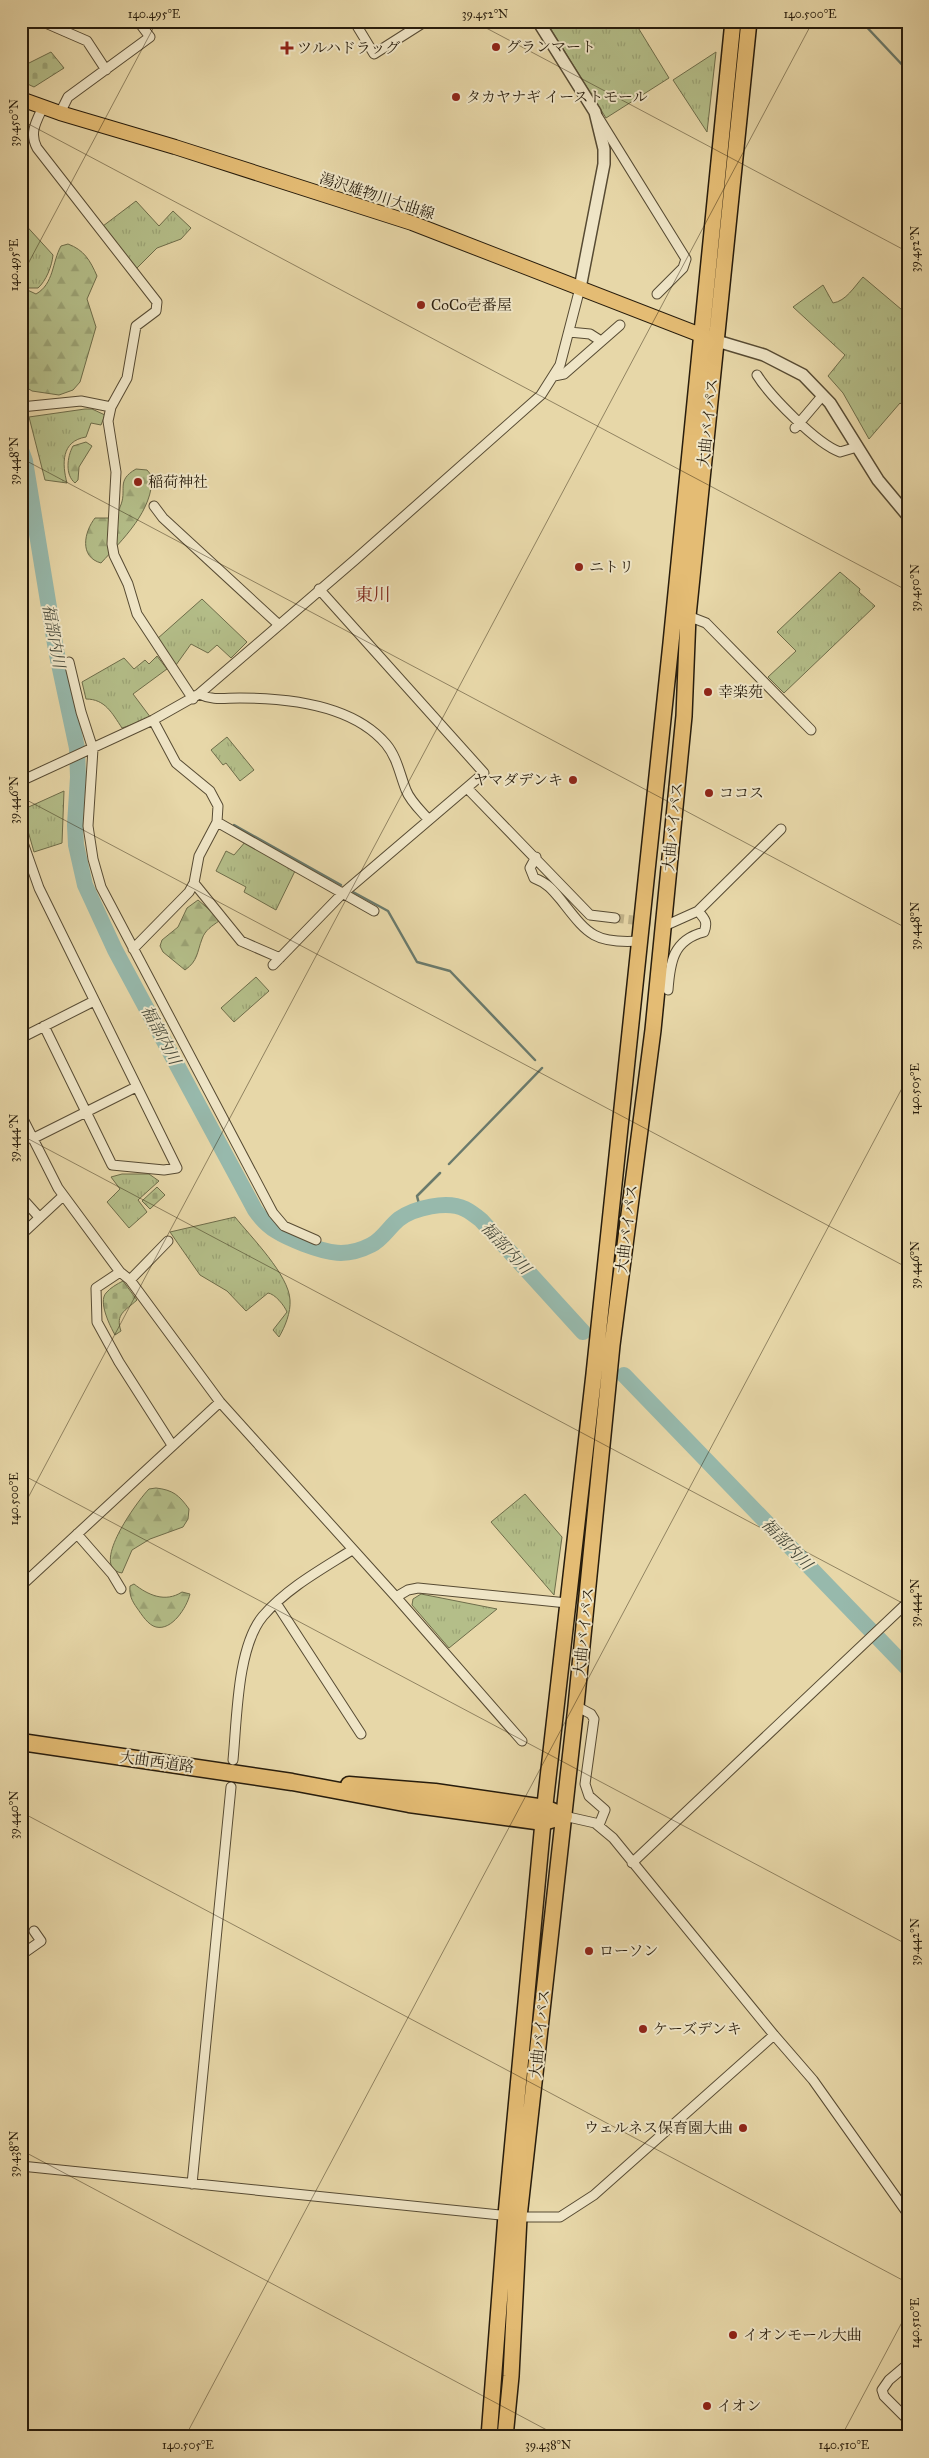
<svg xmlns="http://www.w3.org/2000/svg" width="929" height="2458" viewBox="0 0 929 2458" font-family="'IM FELL Great Primer','Noto Serif JP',serif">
<defs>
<pattern id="grass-tufts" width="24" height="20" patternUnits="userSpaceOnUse" patternTransform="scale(1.25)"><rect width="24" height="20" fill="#b4be89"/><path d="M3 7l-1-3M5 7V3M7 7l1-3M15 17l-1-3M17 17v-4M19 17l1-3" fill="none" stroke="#9ba375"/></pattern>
<pattern id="forest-firs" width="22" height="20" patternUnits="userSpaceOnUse" patternTransform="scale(1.25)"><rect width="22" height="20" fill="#b4be89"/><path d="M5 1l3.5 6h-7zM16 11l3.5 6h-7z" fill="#9ba375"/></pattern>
<pattern id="cemetery-stones" width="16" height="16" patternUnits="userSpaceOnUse" patternTransform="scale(1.25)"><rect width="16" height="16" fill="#b4be89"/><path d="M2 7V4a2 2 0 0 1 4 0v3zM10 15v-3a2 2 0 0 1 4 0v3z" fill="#9ba375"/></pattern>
</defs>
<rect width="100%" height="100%" fill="#e7d7a8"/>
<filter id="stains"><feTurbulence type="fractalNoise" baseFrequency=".004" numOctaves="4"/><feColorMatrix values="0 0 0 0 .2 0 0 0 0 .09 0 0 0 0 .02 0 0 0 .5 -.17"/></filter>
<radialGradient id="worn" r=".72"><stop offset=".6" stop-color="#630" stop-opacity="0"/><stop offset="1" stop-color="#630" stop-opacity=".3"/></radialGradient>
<path fill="url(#grass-tufts)" stroke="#6e6d4a" d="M 546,21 L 634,21 L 669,78 L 606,118 Z
M 716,52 L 707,132 L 673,80 Z
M 136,201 L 159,226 L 173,211 L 191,228 L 181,239 L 157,248 L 136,269 L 103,226 Z
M 21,220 L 53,255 C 52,266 46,281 38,288 L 29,288 L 21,283 Z
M 863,277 L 908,315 L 908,409 L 900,403 L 869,439 L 843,393 L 828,376 L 845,355 L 793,307 L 823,285 L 833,303 C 846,301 854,287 863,277 Z
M 85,409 L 92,409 L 105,415 L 101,425 L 91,423 L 86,437 C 61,441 62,464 67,483 L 45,480 L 29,417 Z
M 840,572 L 860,589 L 859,592 L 875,606 L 784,693 L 768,677 L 796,651 L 777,632 Z
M 202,599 L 247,642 L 231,658 L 217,645 L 208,653 L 191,644 L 176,665 L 157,639 Z
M 157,656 L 167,669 L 133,694 L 151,718 L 122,728 C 112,713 105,699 86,699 L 82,682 L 124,658 L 134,669 L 145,660 L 149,664 Z
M 227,737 L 254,770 L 240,781 L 226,763 L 223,765 L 211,750 Z
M 64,791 L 62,843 L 34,852 L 22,810 Z
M 246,841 L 295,871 L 276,910 L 244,892 L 246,887 L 216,871 L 226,851 L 234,855 Z
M 256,977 L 269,991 L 234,1022 L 221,1008 Z
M 122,1174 L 149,1174 L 159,1181 L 138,1200 L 147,1212 L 129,1228 L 107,1202 L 120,1189 L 111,1177 Z
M 235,1217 C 251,1237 289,1275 290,1300 C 291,1312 285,1327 279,1337 L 273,1330 L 287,1312 C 284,1305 275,1294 268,1293 L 246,1311 L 227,1291 L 200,1275 L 170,1232 Z
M 525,1494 L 562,1537 L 554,1595 L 491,1522 Z
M 421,1594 L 497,1609 L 449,1648 L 412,1605 L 413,1599 Z"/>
<path fill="url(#forest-firs)" stroke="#6e6d4a" d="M 68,244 C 84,250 90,260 97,276 L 87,299 L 96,327 L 80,382 L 73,390 L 59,395 L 32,391 L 21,384 L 21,287 L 36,294 C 54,284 52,262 61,246 Z
M 86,442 L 92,446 L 79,467 L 78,480 L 75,483 C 65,475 67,457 73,446 Z
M 136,469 L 147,470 L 152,476 C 153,511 123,539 101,563 C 79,557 84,532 95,518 L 109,518 C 113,515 119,511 120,507 C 128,490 115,481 136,469 Z
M 198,900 L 212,912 L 219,921 C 212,926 205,930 202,939 C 197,952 198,961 185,970 L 163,952 L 160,946 L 162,940 L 178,927 L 187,908 Z
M 156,1488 C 173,1490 179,1495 189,1509 L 188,1519 L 183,1527 L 150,1539 L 132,1550 L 122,1573 C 88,1568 138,1500 149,1489 Z
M 134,1584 C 148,1595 165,1603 182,1592 L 190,1594 C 187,1607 172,1631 156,1627 C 148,1625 142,1615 137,1608 C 132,1601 129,1595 130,1586 Z"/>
<path fill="url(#cemetery-stones)" stroke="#6e6d4a" d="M 51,52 L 64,68 L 34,87 L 21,81 L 21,67 Z
M 157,1187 L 165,1195 L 150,1209 L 142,1201 Z
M 123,1281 L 137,1300 C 125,1311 115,1314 121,1331 L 115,1335 C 110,1326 98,1302 106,1293 C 110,1288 117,1284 123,1281 Z"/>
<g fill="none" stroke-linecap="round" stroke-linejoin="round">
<path stroke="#6a7a6c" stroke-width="2.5" d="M 861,21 L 908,71
M 234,825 L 341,885
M 353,892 L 388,911 L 417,962 L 450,971 L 535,1060
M 449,1164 L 542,1068
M 420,1208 L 417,1196 L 440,1173"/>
<path stroke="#97b9ac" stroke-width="16" d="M 21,450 L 25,461 L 56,650 L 77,748 L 78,777 L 75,825 L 76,845 L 85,885 L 115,950 L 255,1210 C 268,1229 283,1236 304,1244 C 328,1253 346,1258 371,1245 C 382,1240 389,1227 399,1219 C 414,1208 447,1200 465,1209 C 471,1212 476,1216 481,1220 L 583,1332
M 624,1375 L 908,1669"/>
<path stroke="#c1b289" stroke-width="9" stroke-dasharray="9 4.5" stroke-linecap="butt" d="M 615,918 L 667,924"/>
<g stroke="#574b33" stroke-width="11">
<path id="minor" d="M 41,21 L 87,41 L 106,70
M 354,21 L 374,54 L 426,21
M 43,107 C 36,122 29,133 37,148 L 157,302 L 156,311 L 136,326 L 127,378 L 111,407 L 108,421 L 116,472 L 112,544 L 114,555 L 128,584 L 137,614 L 193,699
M 60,113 L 68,97 L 150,37 L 138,21
M 598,117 L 686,259 L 683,268 L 657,294
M 569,332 L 590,334 L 601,341
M 757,375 C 770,396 817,444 840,452 L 857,447
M 554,376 L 564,374 L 620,325
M 21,407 L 81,401 L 111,407
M 795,428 L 823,395
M 154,506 L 163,518 L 278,624
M 688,616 L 706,623 L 811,730
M 69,662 L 81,712 L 93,749 L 88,826 L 93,859 L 101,887 L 273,1213 L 284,1226 L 316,1240
M 199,694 C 214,701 224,698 240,698 C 288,698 353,705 386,744 C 397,757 400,775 406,790 C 410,801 421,811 429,820
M 21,781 L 153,720 L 199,694 L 356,559 L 541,395 L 560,365 L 580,288
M 467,788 L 590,915 L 615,918
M 217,822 L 374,911
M 21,837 L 39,888 L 177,1168 L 164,1170 L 112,1165 L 44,1026
M 536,857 L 530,868 L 534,878 C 547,883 552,889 561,900 C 587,933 593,944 639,941
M 194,883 L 241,941 L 280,958
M 669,924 L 698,911 L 781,829
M 133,949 L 189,892 L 194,883 L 199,856 L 217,822 L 218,806 L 210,791 L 176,763 L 153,720
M 273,965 L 341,895 L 484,773 L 319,589
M 668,990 C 670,962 673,940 704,932 C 708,922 705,919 698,911
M 21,1038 L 94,1001
M 21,1115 L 58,1188 L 120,1272 L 130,1280 L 220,1402 L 396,1597 L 522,1741
M 32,1139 L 136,1087
M 21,1197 L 39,1217
M 21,1235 L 63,1196
M 120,1272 L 96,1288 L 97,1322 L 119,1362 L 172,1445
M 130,1280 L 168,1241
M 77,1534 L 112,1574 L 121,1589
M 21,1586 L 220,1402
M 396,1597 L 408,1590 L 418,1588 L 567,1603
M 276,1603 L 361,1734
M 576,1706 L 591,1714 L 594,1719 L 585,1784 L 589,1796 L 605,1810 L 599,1825
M 233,1760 C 237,1719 237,1647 263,1616 C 287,1588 322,1569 352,1550
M 564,1816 L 595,1823 L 613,1838 L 774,2035 L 813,2080 L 908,2214
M 632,1863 L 908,1602
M 21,1955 L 41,1941 L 34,1931
M 21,2166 L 519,2217 L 560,2217 L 594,2195 L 774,2035
M 192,2184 L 231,1787
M 905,2417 L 884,2396 L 882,2390 L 889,2380 L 908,2364"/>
</g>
<g stroke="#574b33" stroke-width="14">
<path id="tertiary" d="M 538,21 L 595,112 L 604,149 L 604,164 L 580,288
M 717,341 L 764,355 L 803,375 L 830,403 L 878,480 L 908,516"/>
</g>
<g stroke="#271c0c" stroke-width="16">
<path id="primary" d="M 21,99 L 60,113 L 175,147 L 412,223 L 711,339"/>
</g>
<g stroke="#271c0c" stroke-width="18">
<path id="trunk" d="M 489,2437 L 506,2215 L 543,1822 L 594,1374 L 671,643 L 733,21
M 505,2437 L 511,2376 L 519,2217 L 576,1706 L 612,1345 L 653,1030 L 684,716 L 688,616 L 749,21"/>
</g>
<g stroke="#271c0c" stroke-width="19">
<path id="motorway" d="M 21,1742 L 292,1782 L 409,1804 L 543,1822 L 564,1816
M 349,1785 L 435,1792 L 545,1808 L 564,1816"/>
</g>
<use href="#minor" stroke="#efe5c6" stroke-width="9"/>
<use href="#tertiary" stroke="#efe5c6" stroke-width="11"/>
<use href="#primary" stroke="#e4bc74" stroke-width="14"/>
<use href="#trunk" stroke="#e4bc74" stroke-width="15"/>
<use href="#motorway" stroke="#e4bc74" stroke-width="16"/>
</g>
<path fill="none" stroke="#271c0c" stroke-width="1" stroke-opacity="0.45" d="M 473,21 L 908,252M 21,120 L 908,591M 21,277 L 157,21M 21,458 L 908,929M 21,797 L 908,1268M 21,1135 L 908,1606M 21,1474 L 908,1945M 21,1511 L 813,21M 21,1812 L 908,2283M 21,2150 L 560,2437M 185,2437 L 908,1077M 841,2437 L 908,2311"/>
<g fill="#8f2418" stroke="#efe5c6" stroke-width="2">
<circle cx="496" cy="47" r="5"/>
<path d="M284.5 40.5h5v5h5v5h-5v5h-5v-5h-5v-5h5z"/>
<circle cx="456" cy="97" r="5"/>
<circle cx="421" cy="305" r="5"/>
<circle cx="138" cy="482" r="5"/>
<circle cx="579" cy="567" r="5"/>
<circle cx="708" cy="692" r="5"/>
<circle cx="573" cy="780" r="5"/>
<circle cx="709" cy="793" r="5"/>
<circle cx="589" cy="1951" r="5"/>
<circle cx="643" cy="2029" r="5"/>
<circle cx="743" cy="2128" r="5"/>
<circle cx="733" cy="2335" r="5"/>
<circle cx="707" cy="2406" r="5"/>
</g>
<g text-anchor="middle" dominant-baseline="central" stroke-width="4" stroke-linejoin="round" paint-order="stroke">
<g font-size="15" fill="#271c0c" stroke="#efe5c6" text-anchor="start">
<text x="506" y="47">グランマート</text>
<text x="297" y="48">ツルハドラッグ</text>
<text x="466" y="97">タカヤナギ イーストモール</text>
<text x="431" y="305">CoCo壱番屋</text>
<text x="148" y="482">稲荷神社</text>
<text x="589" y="567">ニトリ</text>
<text x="718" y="692">幸楽苑</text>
<text x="563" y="780" text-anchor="end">ヤマダデンキ</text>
<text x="719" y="793">ココス</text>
<text x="599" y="1951">ローソン</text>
<text x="653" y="2029">ケーズデンキ</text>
<text x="733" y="2128" text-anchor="end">ウェルネス保育園大曲</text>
<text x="743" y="2335">イオンモール大曲</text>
<text x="717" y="2406">イオン</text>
</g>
<g font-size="15" fill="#271c0c" stroke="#efe5c6">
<text transform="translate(377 196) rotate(18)">湯沢雄物川大曲線</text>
<text transform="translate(708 423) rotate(-84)">大曲バイパス</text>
<text transform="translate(673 827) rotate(-84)">大曲バイパス</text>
<text transform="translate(627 1229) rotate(-83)">大曲バイパス</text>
<text transform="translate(584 1632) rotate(-84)">大曲バイパス</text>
<text transform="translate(157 1762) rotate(8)">大曲西道路</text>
<text transform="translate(540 2034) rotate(-84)">大曲バイパス</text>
</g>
<g font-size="16" font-style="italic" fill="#494b3c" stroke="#efe5c6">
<text transform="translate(54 636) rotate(80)">福部内川</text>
<text transform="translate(161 1035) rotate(62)">福部内川</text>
<text transform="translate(506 1248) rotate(47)">福部内川</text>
<text transform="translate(787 1544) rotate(46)">福部内川</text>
</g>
<g font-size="18" fill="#7a1f14" stroke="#efe5c6">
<text x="373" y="595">東川</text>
</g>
</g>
<rect width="929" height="2458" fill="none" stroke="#e7d7a8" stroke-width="55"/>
<rect x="28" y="28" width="874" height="2402" fill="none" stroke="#271c0c" stroke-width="2"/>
<g font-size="12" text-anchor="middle" fill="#271c0c">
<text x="154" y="18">140.495°E</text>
<text x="485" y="18">39.452°N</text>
<text x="810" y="18">140.500°E</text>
<text transform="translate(14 123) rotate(-90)" y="4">39.450°N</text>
<text transform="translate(915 249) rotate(-90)" y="4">39.452°N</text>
<text transform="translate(14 265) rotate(-90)" y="4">140.495°E</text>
<text transform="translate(14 461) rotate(-90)" y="4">39.448°N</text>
<text transform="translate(915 588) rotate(-90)" y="4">39.450°N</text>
<text transform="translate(14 800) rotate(-90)" y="4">39.446°N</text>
<text transform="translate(915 926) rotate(-90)" y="4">39.448°N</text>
<text transform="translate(915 1089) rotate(-90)" y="4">140.505°E</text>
<text transform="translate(14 1138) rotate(-90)" y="4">39.444°N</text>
<text transform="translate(915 1265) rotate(-90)" y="4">39.446°N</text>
<text transform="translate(14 1499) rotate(-90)" y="4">140.500°E</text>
<text transform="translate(915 1603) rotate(-90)" y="4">39.444°N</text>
<text transform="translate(14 1815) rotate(-90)" y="4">39.440°N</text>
<text transform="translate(915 1942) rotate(-90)" y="4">39.442°N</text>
<text transform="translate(14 2154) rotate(-90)" y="4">39.438°N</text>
<text transform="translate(915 2323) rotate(-90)" y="4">140.510°E</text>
<text x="188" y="2449">140.505°E</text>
<text x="548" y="2449">39.438°N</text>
<text x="844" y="2449">140.510°E</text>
</g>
<rect width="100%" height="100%" filter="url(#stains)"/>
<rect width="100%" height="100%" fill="url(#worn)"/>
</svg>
